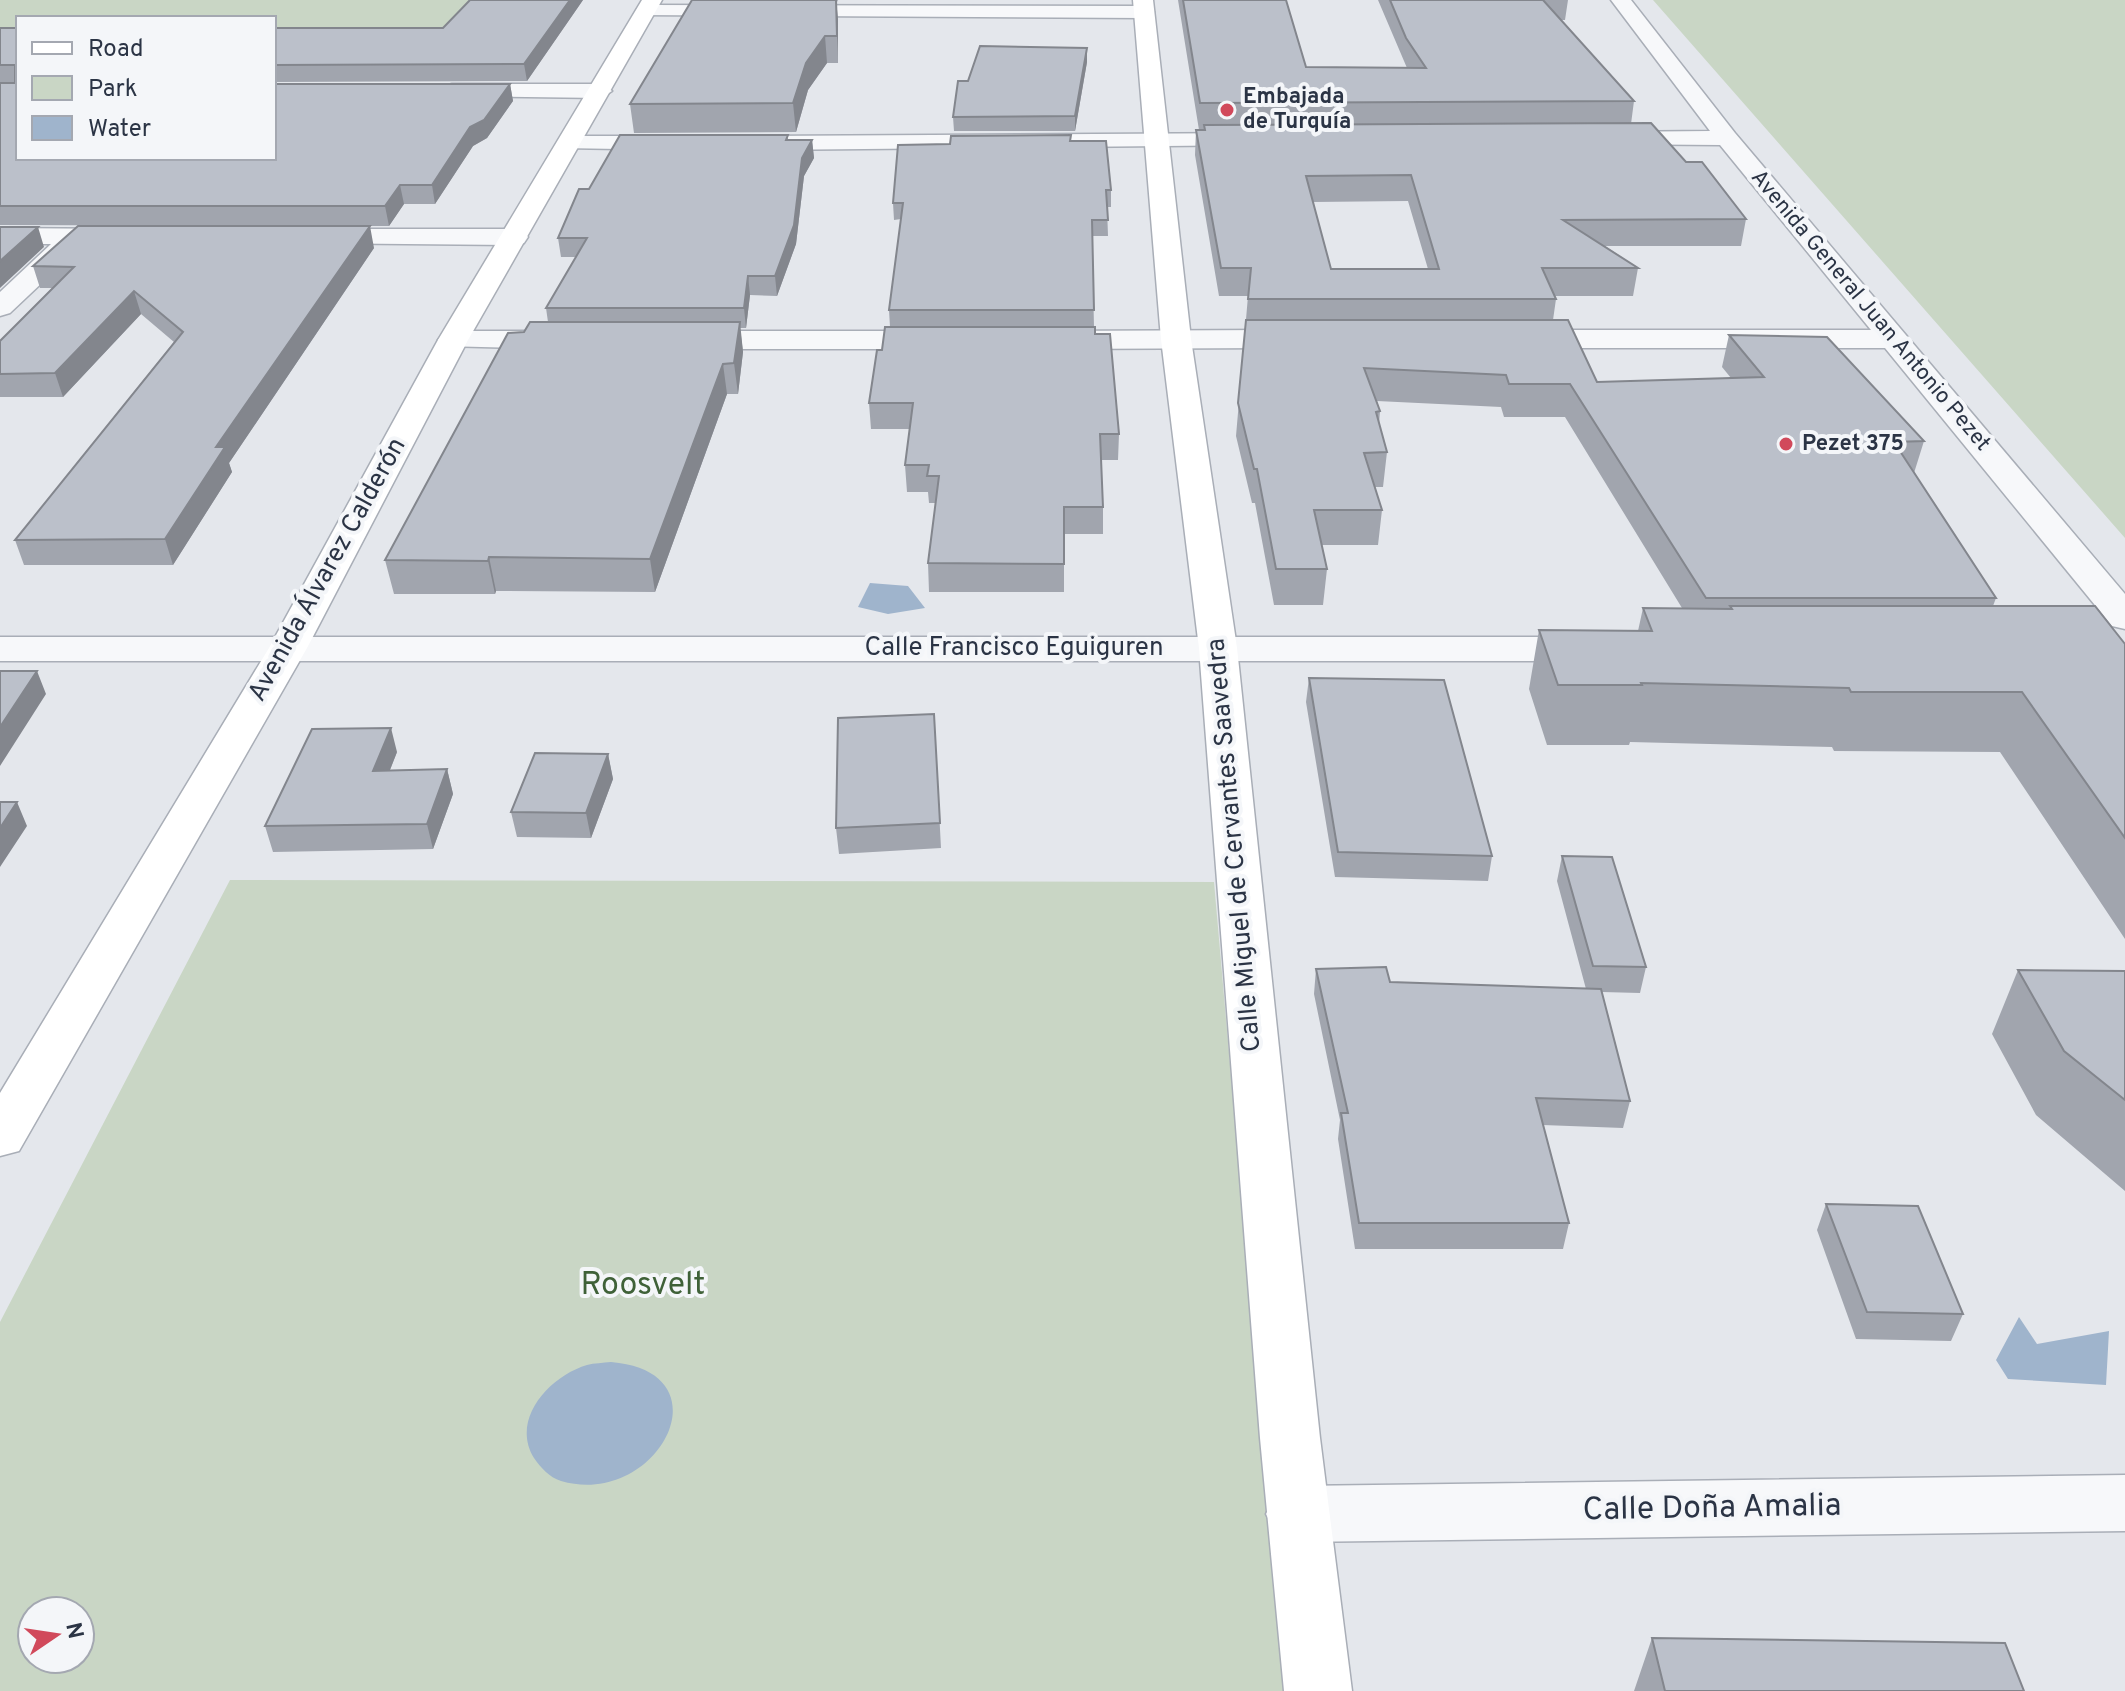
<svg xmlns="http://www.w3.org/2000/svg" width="2125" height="1691" viewBox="0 0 2125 1691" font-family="Overpass,sans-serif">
<rect width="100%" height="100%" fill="#e4e7ec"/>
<path fill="#c9d6c5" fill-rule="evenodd" d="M 0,0 L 473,0 L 440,40 L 274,40 L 274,18 L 18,18 L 18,41 L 0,41 Z
M 1653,0 L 2125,0 L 2125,538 Z
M 230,880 L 1214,882 L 1285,1691 L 0,1691 L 0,1322 ZM 32,1611 L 80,1611 L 80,1659 L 32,1659 Z"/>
<path fill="#9fb4cc" d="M 870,583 L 908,586 L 925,608 L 888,614 L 858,607 Z
M 2019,1317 L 2037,1344 L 2109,1331 L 2106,1385 L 2008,1379 L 1996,1360 Z
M 611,1362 C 730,1372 657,1509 561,1481 C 549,1477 541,1468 534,1458 C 510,1419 550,1376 587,1365 C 594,1363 603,1363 611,1362 Z"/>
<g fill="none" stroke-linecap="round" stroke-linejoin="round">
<g stroke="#a9aeb7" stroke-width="3">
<path id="street" d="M 1611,0 L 1631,0 L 1735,133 L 2125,594 L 2125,629 L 2112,626 L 1885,348 L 1515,348 L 1505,345 L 1500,339 L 1505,333 L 1515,330 L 1871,330 L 1720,145 L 1597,144 L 1593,139 L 1597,134 L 1605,132 L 1710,131 Z
M 646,5 L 1144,6 L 1154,12 L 1144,18 L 639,15 L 636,11 L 639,7 Z
M 452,84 L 601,84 L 612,91 L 601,98 L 444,96 L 441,91 L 444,86 Z
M 1256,133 L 1264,135 L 1268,140 L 1264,145 L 753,150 L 745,148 L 741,143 L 745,138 L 753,136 Z
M 570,136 L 676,136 L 684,138 L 688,143 L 684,148 L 676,150 L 562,148 L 558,143 L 562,138 Z
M 0,228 L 126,229 L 135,231 L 139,237 L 135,243 L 82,245 L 10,313 L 0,316 L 0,292 L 51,244 L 0,244 Z
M 310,229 L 515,229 L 524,231 L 528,237 L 524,243 L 515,245 L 301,243 L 297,237 L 301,231 Z
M 1303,330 L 1313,333 L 1318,339 L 1313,345 L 1303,348 L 1051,349 L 1041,346 L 1036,340 L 1041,334 L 1051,331 Z
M 453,331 L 563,331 L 573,334 L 578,340 L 573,346 L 563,349 L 443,346 L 438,340 L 443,334 Z
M 683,331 L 943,331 L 953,334 L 958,340 L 953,346 L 943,349 L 683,349 L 673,346 L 668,340 L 673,334 Z
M 0,637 L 1595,637 L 1609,641 L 1614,649 L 1609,657 L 1595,661 L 0,661 Z
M 2125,1475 L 2125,1531 L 1298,1542 L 1276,1534 L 1266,1514 L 1276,1494 L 1298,1486 Z"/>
</g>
<g stroke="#a9aeb7" stroke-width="3">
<path id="secondary" d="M 642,0 L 662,0 L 468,340 L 307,648 L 19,1151 L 0,1156 L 0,1093 L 269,648 L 438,340 Z
M 1133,0 L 1153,0 L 1191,339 L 1237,648 L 1320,1438 L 1352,1691 L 1284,1691 L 1260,1438 L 1199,648 L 1161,339 Z"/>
</g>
<use href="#street" fill="#f7f8fa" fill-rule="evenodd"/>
<use href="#secondary" fill="#fff" fill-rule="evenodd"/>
</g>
<path fill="#a1a5ae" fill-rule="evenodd" d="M 583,0 L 527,81 L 274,82 L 274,28 L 443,28 Z
M 692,0 L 838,0 L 837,2 L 838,63 L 827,63 L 808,90 L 796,132 L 634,133 L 630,104 Z
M 1178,0 L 1286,0 L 1306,67 L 1407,68 L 1378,0 L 1568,0 L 1565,20 L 1561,20 L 1634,101 L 1631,124 L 1686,162 L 1746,219 L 1741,246 L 1605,246 L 1638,268 L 1633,296 L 1555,296 L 1556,299 L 1553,320 L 1597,382 L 1731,378 L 1722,367 L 1729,335 L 1924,441 L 1914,473 L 1996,598 L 1993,606 L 2125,644 L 2125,939 L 2000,752 L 1834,751 L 1832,747 L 1630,742 L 1629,745 L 1547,745 L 1529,689 L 1539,630 L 1638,631 L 1643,608 L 1682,608 L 1565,417 L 1504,417 L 1501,407 L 1377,401 L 1380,411 L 1379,424 L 1387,452 L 1383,487 L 1375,487 L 1382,510 L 1378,545 L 1322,545 L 1327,569 L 1323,605 L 1274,605 L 1255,503 L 1252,503 L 1236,436 L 1248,296 L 1219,296 L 1195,155 L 1196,130 L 1199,130 ZM 1408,201 L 1428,269 L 1331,269 L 1313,202 Z
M 0,28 L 18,28 L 18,158 L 510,84 L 513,101 L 487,138 L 473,146 L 435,204 L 404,204 L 389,226 L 0,225 L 0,83 L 15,83 L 0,82 Z
M 1087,48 L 1087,62 L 1075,131 L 954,131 L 953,117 L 968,81 Z
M 788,135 L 788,140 L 812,140 L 814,158 L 804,176 L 796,244 L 777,296 L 750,295 L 746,328 L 740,328 L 743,352 L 738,394 L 727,394 L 655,592 L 496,591 L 495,594 L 394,594 L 385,560 L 524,332 L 548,322 L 546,308 L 576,257 L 561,257 L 558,238 L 589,189 Z
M 1071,141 L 1111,190 L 1111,207 L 1107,207 L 1108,236 L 1092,236 L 1094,327 L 1119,434 L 1118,460 L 1101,460 L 1103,507 L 1103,534 L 1064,534 L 1064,592 L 929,592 L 928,563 L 936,503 L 929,503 L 928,492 L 907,492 L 905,465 L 910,429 L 871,429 L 869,403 L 882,350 L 890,327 L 889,310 L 901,219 L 894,220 L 893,203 Z
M 374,248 L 229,463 L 232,472 L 173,565 L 24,565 L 15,540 L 174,342 L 141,314 L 63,397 L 0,397 L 0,341 L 52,288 L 40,288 L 33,266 Z
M 1309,678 L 1492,856 L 1488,881 L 1335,877 L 1306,702 Z
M 934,714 L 941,848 L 839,854 L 836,828 Z
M 397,752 L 390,770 L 447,769 L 453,794 L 433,849 L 273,852 L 265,826 Z
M 608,754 L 613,779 L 591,838 L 517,837 L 511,812 Z
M 1562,856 L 1646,967 L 1640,993 L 1602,992 L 1630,1101 L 1623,1128 L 1543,1125 L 1569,1223 L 1563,1249 L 1355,1249 L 1338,1139 L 1340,1120 L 1314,994 L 1316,969 L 1390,982 L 1586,989 L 1557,881 Z
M 2018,970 L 2125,971 L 2125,1191 L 2036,1115 L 1992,1034 Z
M 1826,1204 L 1963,1314 L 1951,1341 L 1856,1339 L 1817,1230 Z
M 1652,1638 L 2024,1691 L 1634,1691 Z"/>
<path fill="#83868d" d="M 570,0 L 583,0 L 527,81 L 524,64 Z
M 836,0 L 838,19 L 838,63 L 837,36 Z
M 825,36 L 827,63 L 808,90 L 796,132 L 793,103 L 806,63 Z
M 1087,48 L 1087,62 L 1075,131 L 1075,116 Z
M 510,84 L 513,101 L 487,138 L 473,146 L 435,204 L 432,185 L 470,127 Z
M 812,140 L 814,158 L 804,176 L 796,244 L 777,296 L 775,276 L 802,158 Z
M 400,185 L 404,204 L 389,226 L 385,206 Z
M 370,226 L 374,248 L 229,463 L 232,472 L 173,565 L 165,539 L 216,447 Z
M 38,227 L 44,247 L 0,288 L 0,261 Z
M 748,276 L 750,295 L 746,328 L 744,308 Z
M 134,291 L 141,314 L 63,397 L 55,373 Z
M 740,322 L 743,352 L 738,394 L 734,363 Z
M 723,364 L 727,394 L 655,592 L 650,559 Z
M 489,557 L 496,591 L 495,594 L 488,561 Z
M 37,671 L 46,694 L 0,766 L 0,727 Z
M 391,728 L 397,752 L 380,795 L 373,771 Z
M 608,754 L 613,779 L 591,838 L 586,813 Z
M 447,769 L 453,794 L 433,849 L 427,824 Z
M 17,802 L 27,826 L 0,867 L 0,828 Z"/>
<path fill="#bbc0ca" stroke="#83868d" stroke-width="2" fill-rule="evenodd" d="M 470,0 L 570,0 L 524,64 L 274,65 L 274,28 L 443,28 Z
M 692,0 L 836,0 L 837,36 L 825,36 L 806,63 L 793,103 L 630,104 Z
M 1183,0 L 1286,0 L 1306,67 L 1426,68 L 1406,38 L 1390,0 L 1543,0 L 1634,101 L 1200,103 Z
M 0,28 L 18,28 L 18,158 L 274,158 L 274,84 L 510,84 L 484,120 L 470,127 L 432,185 L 400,185 L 385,206 L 0,206 L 0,83 L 15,83 L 15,65 L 0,65 Z
M 980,46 L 1087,48 L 1075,116 L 953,117 L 958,81 L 968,81 Z
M 1651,123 L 1686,162 L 1702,162 L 1746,219 L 1563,220 L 1638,268 L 1542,268 L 1556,299 L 1248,299 L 1251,268 L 1221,268 L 1196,130 L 1205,130 L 1204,125 ZM 1411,175 L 1439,269 L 1331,269 L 1306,176 Z
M 620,135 L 788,135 L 786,140 L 812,140 L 802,158 L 794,225 L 775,276 L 748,276 L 744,308 L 546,308 L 587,238 L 558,238 L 579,189 L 589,189 Z
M 1071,135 L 1070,141 L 1106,141 L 1111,190 L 1106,190 L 1108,220 L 1092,220 L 1094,310 L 889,310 L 903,203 L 893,203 L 898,145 L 950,144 L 951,136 Z
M 78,226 L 370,226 L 216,447 L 225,447 L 165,539 L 15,540 L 183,332 L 134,291 L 55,373 L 0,374 L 0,341 L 74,267 L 33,266 Z
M 0,227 L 38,227 L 0,261 Z
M 1246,320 L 1568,320 L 1597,382 L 1764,377 L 1729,335 L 1827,337 L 1924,441 L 1894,442 L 1996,598 L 1706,598 L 1570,384 L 1509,384 L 1506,375 L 1364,368 L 1380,411 L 1376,412 L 1387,452 L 1364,453 L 1382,510 L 1314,510 L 1327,569 L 1276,569 L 1257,469 L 1254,469 L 1238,403 Z
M 530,322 L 740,322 L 734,363 L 723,364 L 650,559 L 489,557 L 488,561 L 385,560 L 508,333 L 524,332 Z
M 885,327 L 1095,327 L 1095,334 L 1110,334 L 1119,434 L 1100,434 L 1103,507 L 1064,507 L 1064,564 L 928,563 L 939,476 L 927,476 L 929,465 L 905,465 L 913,403 L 869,403 L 877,350 L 882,350 Z
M 1730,606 L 2095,606 L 2125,644 L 2125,838 L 2022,692 L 1851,692 L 1849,688 L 1641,683 L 1642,685 L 1558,685 L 1539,630 L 1652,631 L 1643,608 L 1732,609 Z
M 0,671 L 37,671 L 0,727 Z
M 1309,678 L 1444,680 L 1492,856 L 1338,852 Z
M 934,714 L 940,823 L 836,828 L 838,718 Z
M 391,728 L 373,771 L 447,769 L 427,824 L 265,826 L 312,729 Z
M 535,753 L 608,754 L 586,813 L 511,812 Z
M 0,802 L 17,802 L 0,828 Z
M 1562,856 L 1612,857 L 1646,967 L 1593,966 Z
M 1386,967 L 1390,982 L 1601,989 L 1630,1101 L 1536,1098 L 1569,1223 L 1359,1223 L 1341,1113 L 1348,1113 L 1316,969 Z
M 2018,970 L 2125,971 L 2125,1100 L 2064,1051 Z
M 1826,1204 L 1918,1206 L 1963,1314 L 1867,1312 Z
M 1652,1638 L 2005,1643 L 2024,1691 L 1665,1691 Z"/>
<g fill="#d1495b" stroke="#f4f6f9" stroke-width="3">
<circle cx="1227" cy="110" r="8"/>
<circle cx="1786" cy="444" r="8"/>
</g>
<g text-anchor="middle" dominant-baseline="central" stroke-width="8" stroke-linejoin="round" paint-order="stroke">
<g font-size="22" font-weight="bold" fill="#2b3445" stroke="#f4f6f9" text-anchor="start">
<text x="1243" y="97">Embajada<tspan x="1243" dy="25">de Turquía</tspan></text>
<text x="1802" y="444">Pezet 375</text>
</g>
<g font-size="22" fill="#2b3445" stroke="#f4f6f9">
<text transform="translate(1870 311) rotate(50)">Avenida General Juan Antonio Pezet</text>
</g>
<g font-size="26" fill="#2b3445" stroke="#f4f6f9">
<text transform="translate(328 570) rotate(-61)">Avenida Álvarez Calderón</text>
<text x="1014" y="648">Calle Francisco Eguiguren</text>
<text transform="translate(1235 845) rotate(-95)">Calle Miguel de Cervantes Saavedra</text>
</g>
<g font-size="32" fill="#3f6138" stroke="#f4f6f9">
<text x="643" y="1286">Roosvelt</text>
</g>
<g font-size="32" fill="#2b3445" stroke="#f4f6f9">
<text transform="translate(1712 1509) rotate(-1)">Calle Doña Amalia</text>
</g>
</g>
<rect x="16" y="16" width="260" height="144" fill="#f4f6f9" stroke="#a4a8b1" stroke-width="2"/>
<rect x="32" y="42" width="40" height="12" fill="#ffffff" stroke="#a4a8b1" stroke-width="2"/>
<text x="88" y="56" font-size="24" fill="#2b3445">Road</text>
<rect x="32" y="76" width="40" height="24" fill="#c9d6c5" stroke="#a4a8b1" stroke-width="2"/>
<text x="88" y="96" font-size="24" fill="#2b3445">Park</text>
<rect x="32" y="116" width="40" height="24" fill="#9fb4cc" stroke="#a4a8b1" stroke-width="2"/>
<text x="88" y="136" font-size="24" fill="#2b3445">Water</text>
<g transform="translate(56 1635) rotate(77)"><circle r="38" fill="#f4f6f9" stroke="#a4a8b1" stroke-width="2"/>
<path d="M0-6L14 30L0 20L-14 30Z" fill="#d1495b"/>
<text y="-12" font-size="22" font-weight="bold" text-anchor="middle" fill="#2b3445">N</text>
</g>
</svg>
